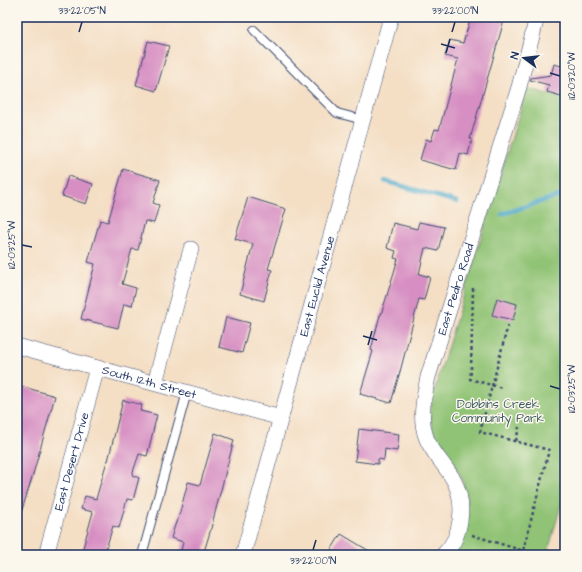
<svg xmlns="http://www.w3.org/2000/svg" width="582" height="572" viewBox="0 0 582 572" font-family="'Architects Daughter',sans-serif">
<rect width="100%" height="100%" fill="#fbf7ec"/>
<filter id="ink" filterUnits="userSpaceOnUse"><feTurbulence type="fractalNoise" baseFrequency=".025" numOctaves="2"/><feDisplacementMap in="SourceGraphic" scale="8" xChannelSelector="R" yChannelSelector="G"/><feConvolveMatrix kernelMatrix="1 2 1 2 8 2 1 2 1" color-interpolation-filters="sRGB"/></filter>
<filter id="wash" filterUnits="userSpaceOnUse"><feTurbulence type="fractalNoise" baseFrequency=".012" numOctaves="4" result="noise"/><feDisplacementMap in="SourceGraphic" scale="16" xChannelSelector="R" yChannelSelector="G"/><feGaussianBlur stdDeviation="0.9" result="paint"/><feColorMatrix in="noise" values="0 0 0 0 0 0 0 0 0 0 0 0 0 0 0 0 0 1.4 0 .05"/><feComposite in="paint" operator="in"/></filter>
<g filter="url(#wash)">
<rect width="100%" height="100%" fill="#f4dec4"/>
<path fill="#90c374" stroke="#567969" d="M 527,88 L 565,99 L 565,491 L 547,555 L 451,555 L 467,500 L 462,479 L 450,457 L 436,439 L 431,423 L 430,411 L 433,395 Z"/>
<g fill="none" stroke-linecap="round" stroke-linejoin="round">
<path stroke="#4ca8ca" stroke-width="4.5" d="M 385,181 L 457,202
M 502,214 L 565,194"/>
</g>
<g id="blocks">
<path fill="#d78fc3" d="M 471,17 L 505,17 L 470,139 L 472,139 L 468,155 L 460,153 L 456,170 L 420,160 L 426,139 L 431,141 L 435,129 L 439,130 L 458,59 L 445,56 L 450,40 L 463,43 Z
M 148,41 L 169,46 L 156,91 L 136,85 Z
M 554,64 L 565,67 L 565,97 L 547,92 L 549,85 L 530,80 L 531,78 L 551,75 Z
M 123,169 L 160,180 L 153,203 L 159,205 L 154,223 L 145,221 L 138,250 L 132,249 L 122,284 L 136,288 L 132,306 L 124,304 L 118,328 L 81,319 L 95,264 L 88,262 L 100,220 L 108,222 Z
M 68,176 L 93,184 L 86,204 L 62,196 Z
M 248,197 L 286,209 L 268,269 L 272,270 L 264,301 L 240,294 L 253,244 L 235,239 Z
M 419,222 L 444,227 L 438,251 L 425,248 L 419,274 L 430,277 L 424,300 L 419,299 L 401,368 L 391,403 L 360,394 L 373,351 L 371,350 L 380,315 L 381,315 L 398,259 L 394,258 L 396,251 L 387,248 L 393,223 L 417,229 Z
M 497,298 L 517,304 L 513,320 L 492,315 Z
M 226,317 L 250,323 L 242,353 L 219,347 Z
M 20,386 L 55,396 L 32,478 L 20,516 L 17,515 L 17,396 Z
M 123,400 L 142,405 L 140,411 L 157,415 L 147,456 L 139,454 L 132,475 L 139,478 L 133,500 L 127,499 L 119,528 L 113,526 L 104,555 L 81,555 L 93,512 L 81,509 L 85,496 L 96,499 L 107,461 L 108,461 Z
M 359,429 L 399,434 L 397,451 L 385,449 L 384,460 L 378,459 L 378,464 L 355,461 Z
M 215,433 L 234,440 L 210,532 L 203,555 L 180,555 L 183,542 L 171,538 L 176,522 L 177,523 L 188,482 L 200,485 Z
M 341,534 L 376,555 L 328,555 Z"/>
</g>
</g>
<g filter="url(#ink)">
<use href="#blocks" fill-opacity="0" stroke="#3c496d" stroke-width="1"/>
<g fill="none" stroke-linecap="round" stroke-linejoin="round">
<g stroke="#3c496d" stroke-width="10">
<path id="service" d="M 254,30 L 337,113 L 363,120
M 142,555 L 187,392"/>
</g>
<g stroke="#3c496d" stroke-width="16">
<g id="minor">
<path id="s1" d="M 17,346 L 281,418"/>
<path d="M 155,383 L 191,249"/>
<path id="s2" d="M 46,555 L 97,368"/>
<path id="s3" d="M 243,555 L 391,17"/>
<path id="s4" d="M 443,555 C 462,538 466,503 454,481 C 447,467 431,452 426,437 C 419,417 424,397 428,377 L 519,87 L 537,17"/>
</g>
</g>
<path stroke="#3c496d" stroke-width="2.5" stroke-dasharray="3 3" stroke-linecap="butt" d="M 473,288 L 471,370 L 470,379 L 502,388
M 508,325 L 480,432 L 549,450 L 522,555
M 516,441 L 519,427
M 472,535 L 524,551"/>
<use href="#service" stroke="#fff" stroke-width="8"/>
<use href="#minor" stroke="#fff" stroke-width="15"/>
</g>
</g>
<path fill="none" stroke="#1b2f5e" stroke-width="1.5" d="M 79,32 L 82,22M 452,32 L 455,22M 441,44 L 455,48M 446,53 L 450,39M 550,73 L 560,76M 22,245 L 32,247M 363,336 L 377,340M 368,345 L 372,331M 550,386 L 560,389M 313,550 L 316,540"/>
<g text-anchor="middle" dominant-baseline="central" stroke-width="3" stroke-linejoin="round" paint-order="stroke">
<g font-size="12" fill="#1b2f5e" stroke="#fbf7ec">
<text stroke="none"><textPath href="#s3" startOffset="279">East Euclid Avenue</textPath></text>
<text stroke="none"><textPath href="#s4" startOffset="285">East Pedro Road</textPath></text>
<text stroke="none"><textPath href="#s1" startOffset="137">South 12th Street</textPath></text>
<text stroke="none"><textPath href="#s2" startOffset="97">East Desert Drive</textPath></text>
</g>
<g font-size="12" fill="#3e5b65" stroke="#fbf7ec">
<text x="498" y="404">Dobbins Creek<tspan x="498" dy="14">Community Park</tspan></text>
</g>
</g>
<rect width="582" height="572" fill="none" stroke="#fbf7ec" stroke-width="44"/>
<g transform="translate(524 58) rotate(285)" stroke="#fbf7ec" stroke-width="3" paint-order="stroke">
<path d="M0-3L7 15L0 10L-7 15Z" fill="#1b2f5e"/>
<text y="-6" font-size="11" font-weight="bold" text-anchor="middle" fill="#1b2f5e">N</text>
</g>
<rect x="22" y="22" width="538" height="528" fill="none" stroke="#1b2f5e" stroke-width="1.5"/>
<g font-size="10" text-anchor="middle" fill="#1b2f5e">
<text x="82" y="14">33°22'05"N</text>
<text x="455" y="14">33°22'00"N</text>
<text transform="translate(571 76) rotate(-90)" y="4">112°03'20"W</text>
<text transform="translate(11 245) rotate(-90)" y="4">112°03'25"W</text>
<text transform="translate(571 389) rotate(-90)" y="4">112°03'25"W</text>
<text x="313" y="564">33°22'00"N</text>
</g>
</svg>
